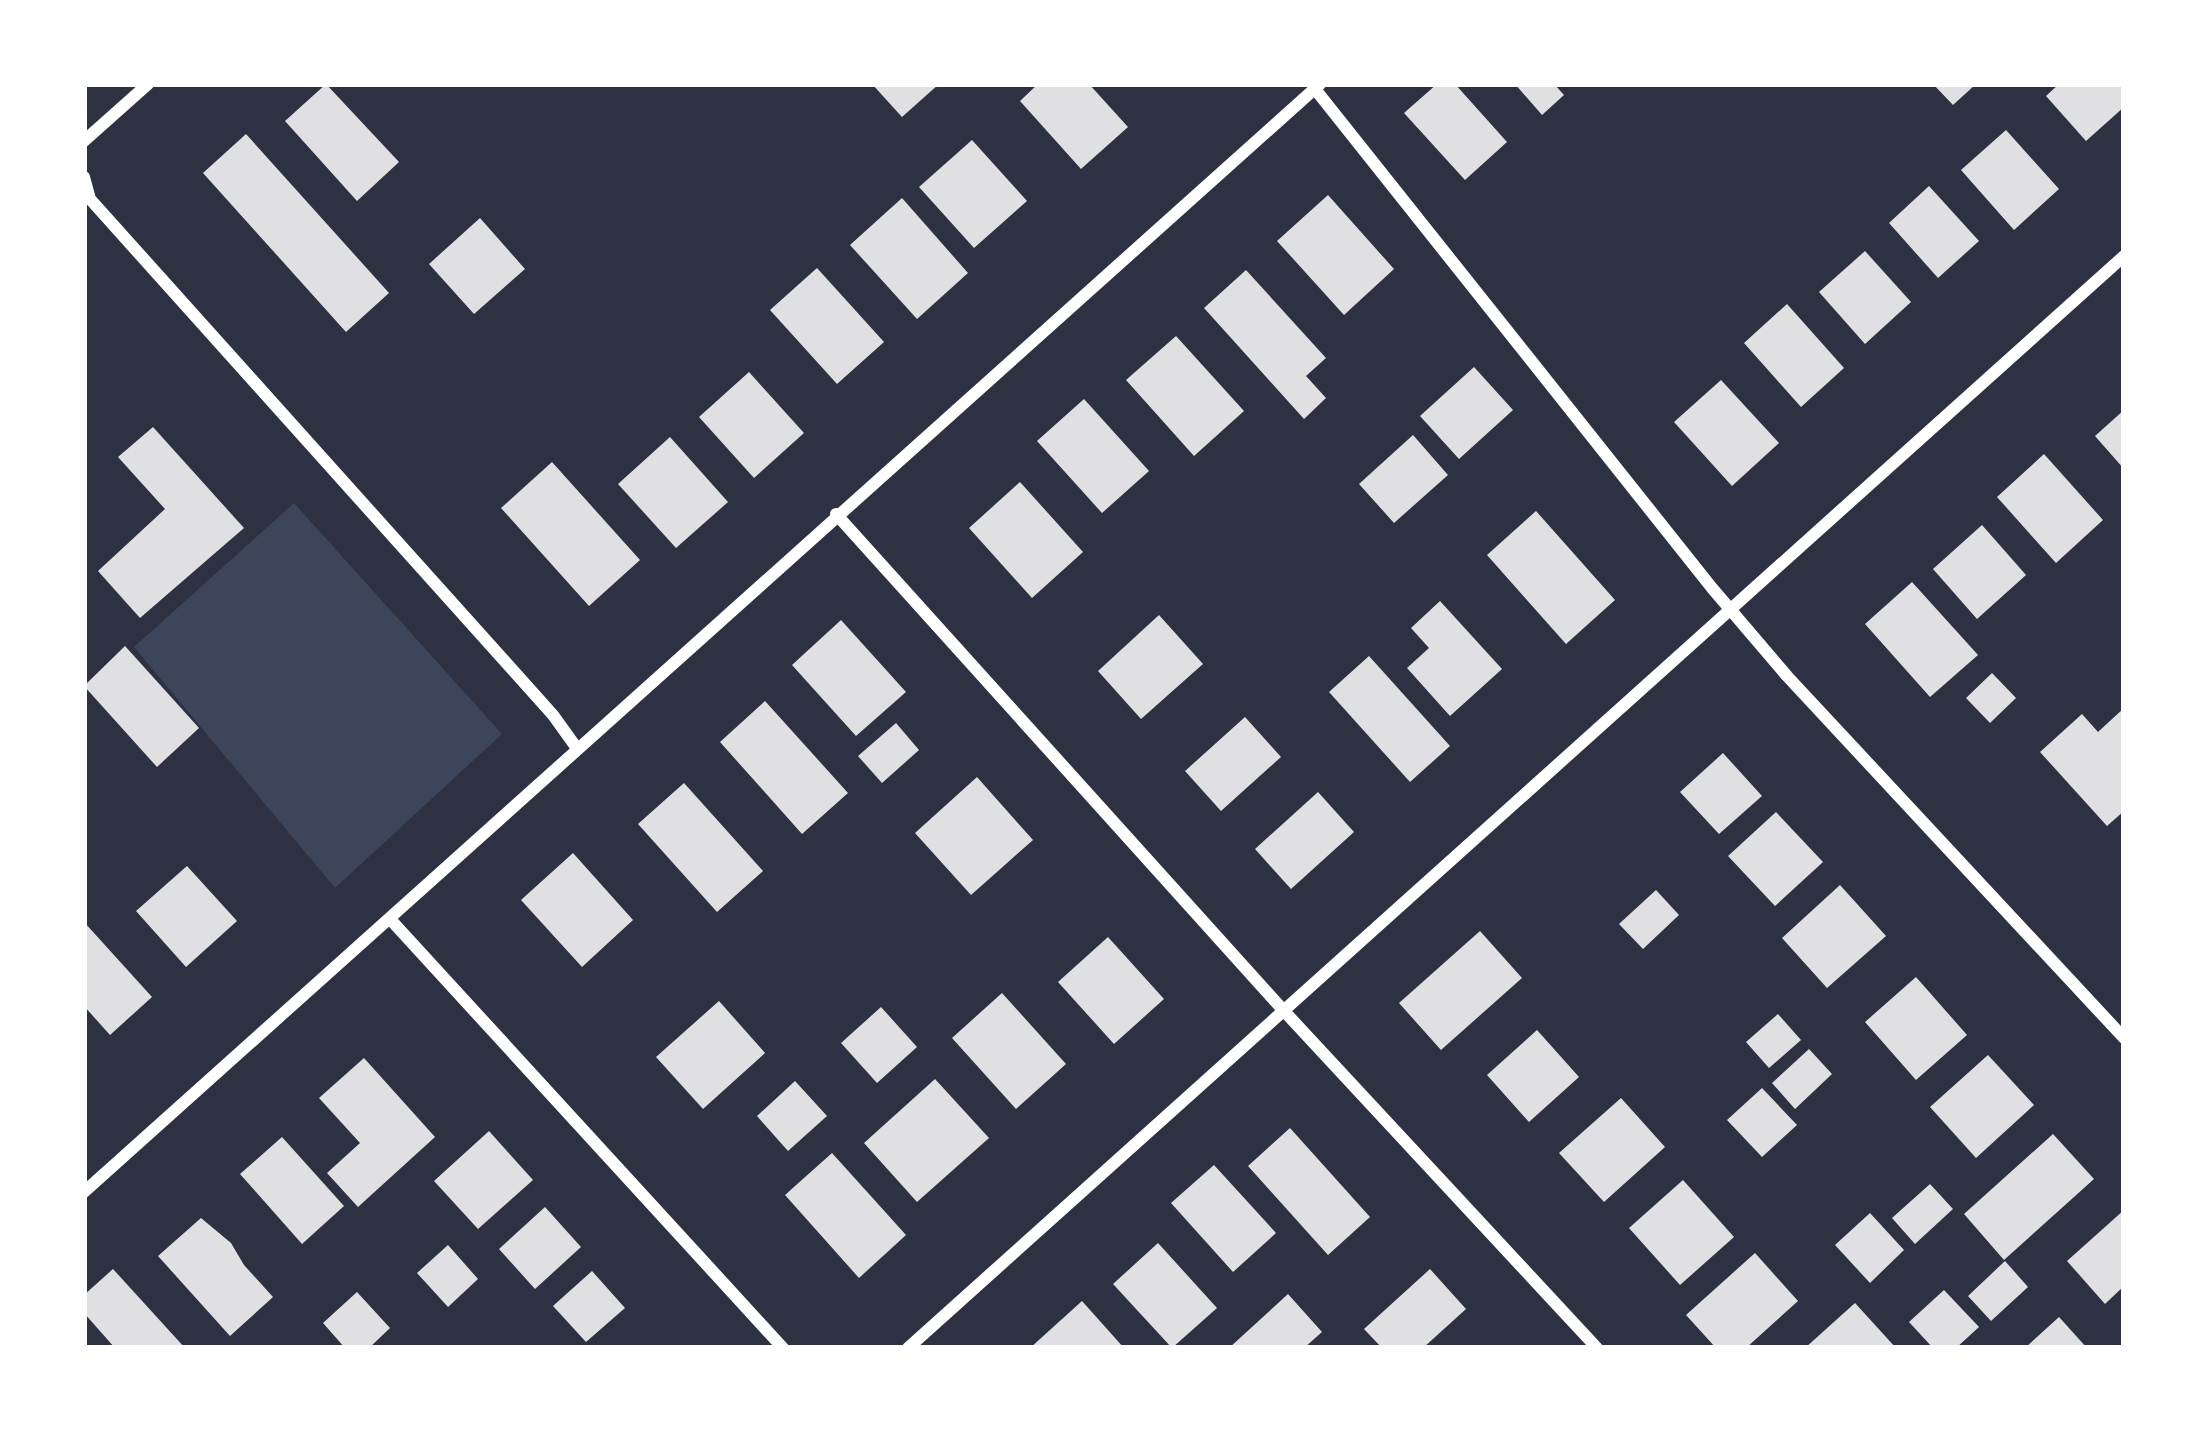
<svg xmlns="http://www.w3.org/2000/svg" width="2208" height="1432" viewBox="0 0 2208 1432" font-family="Ubuntu,sans-serif">
<rect width="100%" height="100%" fill="#2d3142"/>
<path fill="#3c4559" d="M 294,503 L 502,734 L 335,888 L 134,647 Z"/>
<path fill="#e0e0e3" d="M 326,84 L 399,162 L 357,201 L 285,121 Z
M 872,84 L 939,84 L 902,117 Z
M 1038,84 L 1089,84 L 1128,127 L 1081,169 L 1020,101 Z
M 1437,84 L 1455,84 L 1507,142 L 1465,180 L 1404,113 Z
M 1515,84 L 1554,84 L 1564,95 L 1542,115 Z
M 1933,84 L 1976,84 L 1953,105 Z
M 2059,84 L 2124,84 L 2124,107 L 2086,141 L 2046,96 Z
M 2006,130 L 2059,189 L 2014,230 L 1961,170 Z
M 246,134 L 389,293 L 346,332 L 203,173 Z
M 972,140 L 1027,201 L 974,248 L 919,187 Z
M 1929,186 L 1979,241 L 1938,278 L 1889,223 Z
M 1328,195 L 1394,269 L 1344,315 L 1277,241 Z
M 902,198 L 968,273 L 917,319 L 850,245 Z
M 480,218 L 525,269 L 474,314 L 429,264 Z
M 1865,251 L 1911,302 L 1865,344 L 1819,292 Z
M 817,268 L 884,342 L 837,384 L 770,310 Z
M 1246,270 L 1326,358 L 1306,376 L 1326,398 L 1304,419 L 1204,308 Z
M 1787,304 L 1844,368 L 1801,407 L 1744,343 Z
M 1176,336 L 1244,411 L 1194,456 L 1126,380 Z
M 1474,367 L 1513,410 L 1459,459 L 1420,416 Z
M 749,372 L 804,433 L 754,478 L 699,417 Z
M 1721,380 L 1779,443 L 1732,486 L 1674,422 Z
M 1084,399 L 1149,471 L 1102,513 L 1037,441 Z
M 2124,410 L 2124,469 L 2095,436 Z
M 153,427 L 244,528 L 140,618 L 98,571 L 165,509 L 118,457 Z
M 1413,435 L 1448,475 L 1394,523 L 1359,484 Z
M 670,437 L 728,502 L 676,548 L 618,484 Z
M 2044,454 L 2103,520 L 2056,563 L 1997,497 Z
M 552,462 L 640,560 L 589,606 L 501,508 Z
M 1020,482 L 1083,552 L 1032,598 L 969,528 Z
M 1536,511 L 1615,600 L 1566,644 L 1487,555 Z
M 1982,525 L 2026,575 L 1977,619 L 1933,569 Z
M 1912,582 L 1978,655 L 1930,697 L 1865,624 Z
M 1440,601 L 1502,669 L 1450,716 L 1407,668 L 1429,648 L 1411,628 Z
M 1159,615 L 1203,664 L 1141,719 L 1098,671 Z
M 841,620 L 906,692 L 856,736 L 792,665 Z
M 125,646 L 199,728 L 157,767 L 84,686 Z
M 1369,656 L 1450,746 L 1410,782 L 1329,692 Z
M 1992,673 L 2016,698 L 1990,723 L 1966,698 Z
M 765,701 L 848,793 L 802,834 L 720,742 Z
M 2124,708 L 2124,811 L 2107,826 L 2040,752 L 2082,714 L 2098,732 Z
M 1245,717 L 1281,757 L 1221,811 L 1185,771 Z
M 896,723 L 919,750 L 882,783 L 858,756 Z
M 1723,753 L 1762,796 L 1719,834 L 1680,792 Z
M 977,777 L 1033,840 L 971,895 L 915,833 Z
M 684,783 L 763,871 L 717,912 L 638,824 Z
M 1318,792 L 1354,832 L 1291,889 L 1255,849 Z
M 1776,812 L 1823,862 L 1775,906 L 1728,856 Z
M 573,853 L 633,920 L 582,967 L 521,900 Z
M 187,866 L 237,921 L 186,967 L 136,911 Z
M 1840,885 L 1886,936 L 1827,988 L 1782,938 Z
M 1656,890 L 1679,915 L 1643,949 L 1619,924 Z
M 84,922 L 152,997 L 110,1035 L 84,1006 Z
M 1480,931 L 1522,978 L 1441,1050 L 1399,1003 Z
M 1108,937 L 1164,999 L 1114,1044 L 1058,982 Z
M 1916,977 L 1967,1035 L 1916,1080 L 1865,1022 Z
M 1002,993 L 1066,1064 L 1016,1109 L 952,1038 Z
M 719,1001 L 765,1053 L 703,1109 L 656,1057 Z
M 881,1007 L 917,1047 L 877,1083 L 841,1043 Z
M 1778,1014 L 1801,1040 L 1769,1068 L 1746,1042 Z
M 1537,1030 L 1579,1077 L 1529,1122 L 1487,1075 Z
M 1809,1049 L 1832,1074 L 1795,1109 L 1772,1083 Z
M 1988,1055 L 2034,1105 L 1976,1158 L 1930,1107 Z
M 364,1058 L 435,1137 L 358,1207 L 327,1173 L 360,1143 L 319,1098 Z
M 935,1079 L 989,1138 L 917,1202 L 864,1143 Z
M 795,1081 L 827,1116 L 788,1151 L 757,1116 Z
M 1762,1088 L 1797,1125 L 1762,1157 L 1727,1120 Z
M 1621,1098 L 1665,1147 L 1604,1202 L 1559,1153 Z
M 1290,1128 L 1370,1217 L 1328,1255 L 1248,1166 Z
M 489,1131 L 533,1180 L 478,1229 L 434,1181 Z
M 2053,1134 L 2094,1179 L 2004,1260 L 1964,1214 Z
M 282,1137 L 344,1206 L 302,1244 L 240,1174 Z
M 832,1153 L 906,1235 L 859,1278 L 785,1195 Z
M 1214,1165 L 1276,1233 L 1233,1272 L 1171,1203 Z
M 1683,1180 L 1734,1237 L 1680,1285 L 1629,1228 Z
M 1930,1184 L 1953,1209 L 1915,1244 L 1892,1218 Z
M 545,1207 L 581,1247 L 535,1289 L 499,1249 Z
M 2124,1210 L 2124,1286 L 2105,1304 L 2067,1261 Z
M 1870,1213 L 1904,1250 L 1870,1283 L 1835,1245 Z
M 201,1218 L 231,1243 L 244,1265 L 273,1297 L 230,1336 L 158,1256 Z
M 1158,1243 L 1217,1308 L 1172,1348 L 1113,1284 Z
M 448,1245 L 478,1279 L 448,1307 L 417,1273 Z
M 1755,1253 L 1798,1301 L 1746,1348 L 1716,1348 L 1686,1315 Z
M 2005,1261 L 2028,1287 L 1991,1321 L 1968,1296 Z
M 113,1269 L 185,1348 L 115,1348 L 84,1313 L 84,1295 Z
M 1430,1269 L 1466,1309 L 1423,1348 L 1382,1348 L 1364,1329 Z
M 592,1271 L 625,1308 L 586,1342 L 553,1306 Z
M 1944,1290 L 1979,1327 L 1956,1348 L 1933,1348 L 1909,1322 Z
M 357,1292 L 390,1328 L 369,1348 L 345,1348 L 323,1323 Z
M 1288,1294 L 1322,1332 L 1304,1348 L 1229,1348 Z
M 1082,1301 L 1124,1348 L 1030,1348 Z
M 1855,1303 L 1896,1348 L 1805,1348 Z
M 2059,1317 L 2087,1348 L 2025,1348 Z"/>
<g fill="none" stroke-linecap="round" stroke-linejoin="round">
<path stroke="#fff" stroke-width="12" d="M 1315,89 L 1712,588 L 1787,676 L 2124,1038
M 84,141 L 148,84
M 84,177 L 90,199 L 553,715 L 576,747
M 836,514 L 1284,1011 L 1597,1348
M 390,919 L 783,1348
M 84,1192 L 1320,84
M 908,1348 L 2124,256"/>
</g>
<rect width="2208" height="1432" fill="none" stroke="#ffffff" stroke-width="174"/>
</svg>
